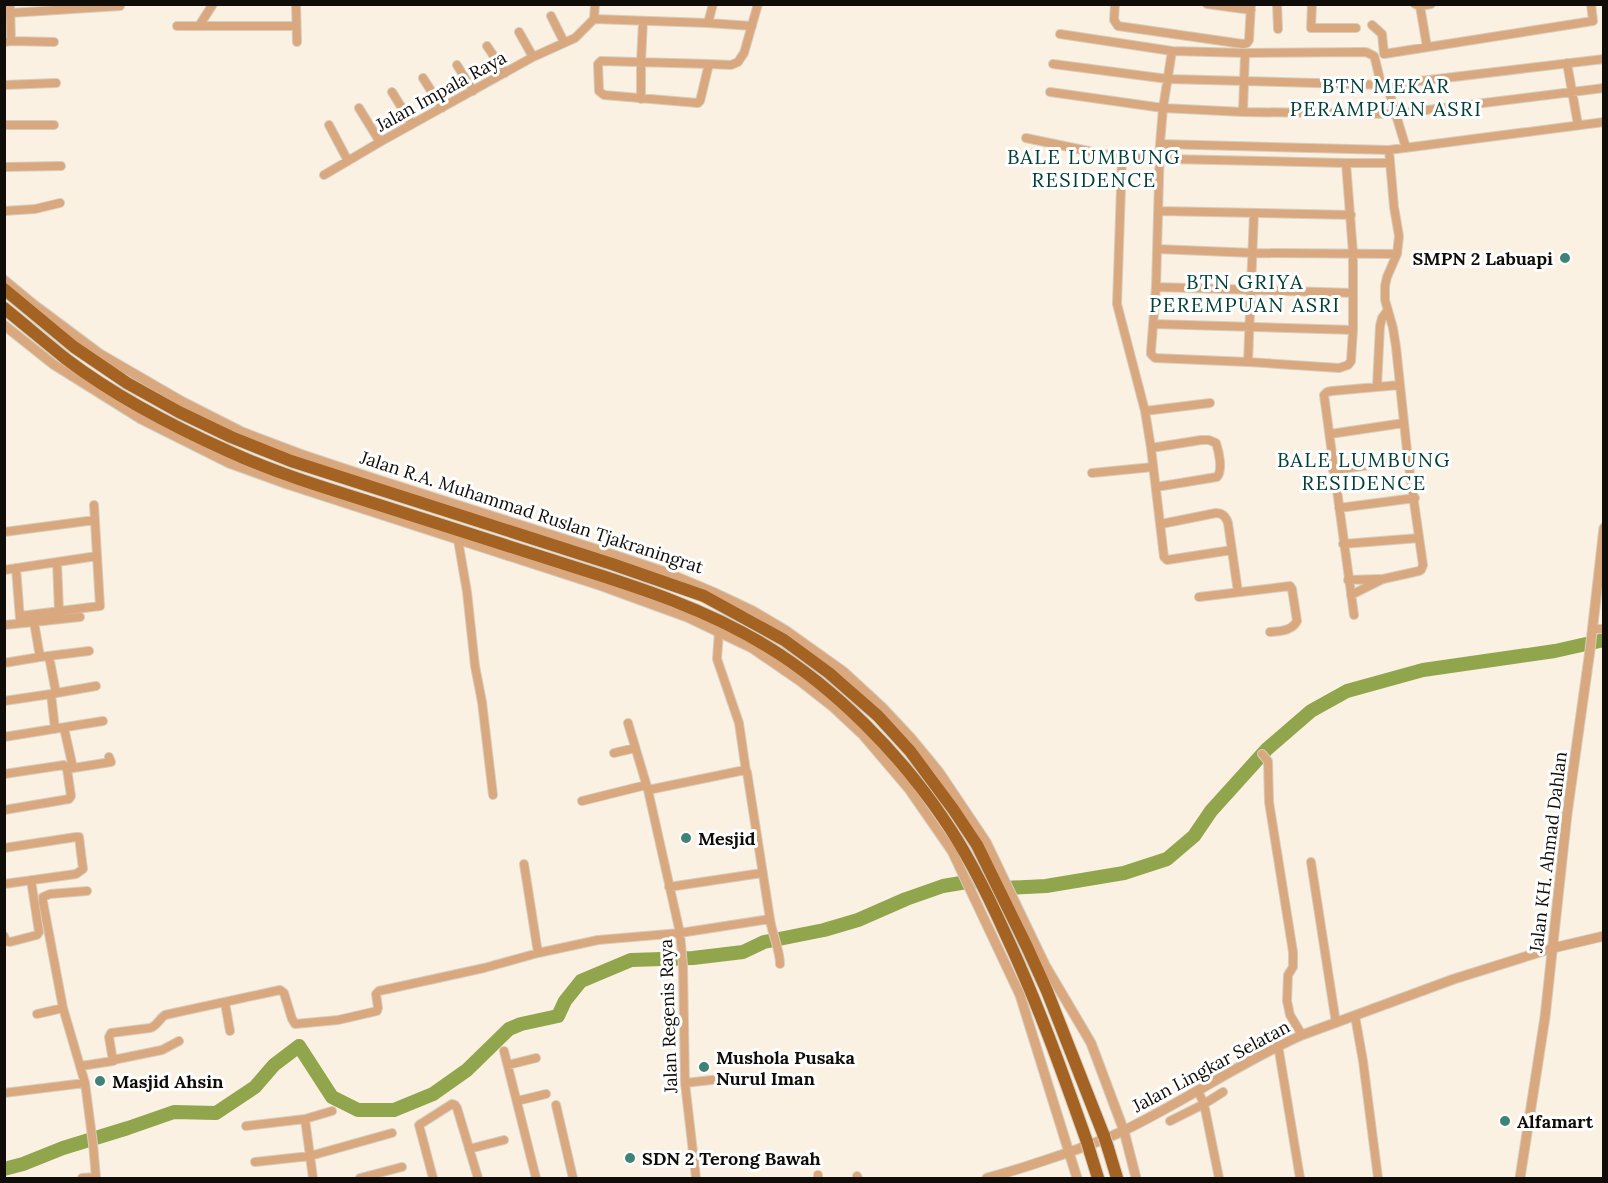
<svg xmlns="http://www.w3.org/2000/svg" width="1608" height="1183" viewBox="0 0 1608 1183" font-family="Lora,serif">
<rect width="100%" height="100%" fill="#faf1e2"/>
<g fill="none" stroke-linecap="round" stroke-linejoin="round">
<path stroke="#91a54c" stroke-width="14" d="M 4,1169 L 23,1164 L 63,1148 L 128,1128 L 174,1112 L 216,1113 L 255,1087 L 274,1065 L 299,1046 L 332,1097 L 358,1110 L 394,1110 L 433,1094 L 467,1070 L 509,1029 L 521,1024 L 558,1016 L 565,1001 L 581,981 L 631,960 L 693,958 L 743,952 L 764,942 L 824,930 L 858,920 L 906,899 L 943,886 L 973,881 L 1004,888 L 1046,886 L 1124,873 L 1167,859 L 1194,836 L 1211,811 L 1267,749 L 1311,711 L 1347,691 L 1423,670 L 1555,651 L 1604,640"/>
<g stroke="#d5cdbf" stroke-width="10">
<path id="minor" d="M 213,4 L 199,26 L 296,26
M 296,4 L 297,42
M 1115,4 L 1114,20 L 1118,26 L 1243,44 L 1247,43 L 1249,40 L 1251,4
M 1207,4 L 1251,10
M 1277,4 L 1278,29
M 1312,4 L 1311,28 L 1356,28
M 1415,4 L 1420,6 L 1431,4
M 1420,6 L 1427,47
M 10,13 L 120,6
M 551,16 L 564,42
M 594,19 L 595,4
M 708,23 L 713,4
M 1372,25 L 1382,34 L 1384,54 L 1593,21 L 1591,4
M 177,26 L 199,26
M 519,32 L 533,57
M 1060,34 L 1172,51 L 1245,53
M 11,41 L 54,42
M 4,42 L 11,41 L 10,4
M 487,46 L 505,73
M 1172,51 L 1163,108 L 1160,144 L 1156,287 L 1151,351 L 1151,354 L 1155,358 L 1248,362 L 1339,368 L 1348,365 L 1351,361 L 1353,330 L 1353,253 L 1346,163
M 1567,63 L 1578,125
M 709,64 L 700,101 L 698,103 L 604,95 L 599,91 L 598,64 L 601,61 L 709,64 L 731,65 L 738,62 L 744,53 L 758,4
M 1053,64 L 1168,79 L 1387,85 L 1604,59
M 457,65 L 473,91
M 423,78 L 442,108
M 4,85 L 56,83
M 1387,85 L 1406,148
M 392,92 L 412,124
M 1050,92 L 1163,108 L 1243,112 L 1395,114 L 1604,88
M 641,99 L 641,62 L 643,21
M 359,108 L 380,142
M 1243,112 L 1245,53 L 1366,52 L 1374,56 L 1375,59 L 1381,84
M 4,125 L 54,125
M 329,125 L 348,161
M 1026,138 L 1122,158 L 1346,163 L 1390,163
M 1160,144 L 1389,150 L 1604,122
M 1122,158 L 1117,304 L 1145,411 L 1151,448 L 1164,557 L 1167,560 L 1232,550
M 4,167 L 61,166
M 324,175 L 380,142 L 533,57 L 575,38 L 594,19 L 708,23 L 752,26
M 4,211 L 35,209 L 60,203
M 1158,211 L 1351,215
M 1157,249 L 1253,253 L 1397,254
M 1156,287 L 1353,293
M 1153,324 L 1353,330
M 1248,362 L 1254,213
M 1377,386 L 1380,326 L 1382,318 L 1388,310
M 1145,411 L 1210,403
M 1330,434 L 1404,423
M 1151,448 L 1201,440 L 1209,440 L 1216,443 C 1219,452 1223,470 1217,477 L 1156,487
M 1333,470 L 1408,460
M 1092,473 L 1153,467
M 1339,508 L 1415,498
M 1161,524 L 1216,513 C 1223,513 1226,517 1228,523 L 1238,592
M 4,532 L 95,520
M 458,540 L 467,592 L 475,666 L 482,702 L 493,795
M 1343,544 L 1419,538
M 57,562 L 59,611
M 16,568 L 20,619
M 4,570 L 97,556
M 1348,580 L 1379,579
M 1351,595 L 1383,579 L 1419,571 L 1421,570 L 1423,565 L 1408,460 L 1396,347 L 1393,328 L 1385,300 L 1385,286 L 1387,277 L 1397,254 L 1399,236 L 1394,207 L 1389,150
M 1199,597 L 1290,586 L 1292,589 L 1297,621 C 1292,631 1280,631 1270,632
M 1354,615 L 1324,395 L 1327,392 L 1332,391 L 1399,385
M 20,616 L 100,606 L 94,505
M 34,622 L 80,617
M 4,625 L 34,622 L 40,657 L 4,663
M 1592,629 L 1604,629
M 719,631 L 717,659 L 739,723 L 746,771
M 49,656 L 56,693
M 40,657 L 89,651
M 51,694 L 96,686
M 4,701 L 51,694 L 55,729
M 628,723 L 648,790 L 680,933 L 683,966 L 685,1083 L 696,1178
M 64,728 L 73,768
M 4,737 L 103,721
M 614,753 L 635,748
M 1262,754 L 1268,761 L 1269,802 L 1293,952 L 1293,967 L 1288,975 L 1287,1001 L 1290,1015 L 1302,1035
M 67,769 L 111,762 L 109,757
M 4,774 L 64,765 L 67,769 L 71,796 L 69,799 L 4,810
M 648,790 L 740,771 L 746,771 L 747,772 L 770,919 C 772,934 780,950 780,964
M 582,801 L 646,785
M 4,848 L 76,837 L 79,837 L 83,869 L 76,874 L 4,884
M 1311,862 L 1336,1023
M 524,864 L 538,953
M 669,887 L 762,873
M 87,891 L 50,894 L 43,897 L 43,902 L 63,1008 L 85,1083 L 93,1144 L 96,1178
M 4,936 L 6,941 L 10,942 L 37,935 L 39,932 L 31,880
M 225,1003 L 230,1031
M 37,1014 L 63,1008
M 1355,1016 L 1363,1061 L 1378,1178
M 1278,1045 L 1300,1178
M 504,1051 L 536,1178
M 113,1060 L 162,1050 L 179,1041
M 508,1065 L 536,1058
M 81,1066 L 113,1061 L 109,1037 L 111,1033 L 150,1028 C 157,1026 159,1019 165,1015 L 280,990 L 284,993 L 292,1019 L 295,1024 L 338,1020 L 377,1011 L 378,1008 L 376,994 L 379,991 L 484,968 L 538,953 L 598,940 L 680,933 L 770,919
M 685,1083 L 729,1078
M 1198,1091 L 1204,1104 L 1219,1178
M 4,1093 L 85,1083
M 517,1101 L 546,1094
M 556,1105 L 573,1178
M 305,1119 L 313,1178
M 1170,1121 L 1204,1104 L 1223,1092
M 246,1126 L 305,1119 L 332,1111
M 469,1149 L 504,1140
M 255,1162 L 310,1156 L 392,1133
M 818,1175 L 818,1178
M 857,1176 L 858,1178
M 82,1178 L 96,1177
M 360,1178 L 402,1167
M 433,1178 L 419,1125 L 452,1104 L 455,1105 L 457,1108 L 478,1178"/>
</g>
<g stroke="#d5cdbf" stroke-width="11">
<path id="tertiary" d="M 4,280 L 33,304 L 100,354 L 181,401 L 242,432 L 300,454 L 372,478 L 608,553 L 665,572 L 715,593 L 753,611 L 785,630 L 844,672 L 882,707 L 911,738 L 939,772 L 986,842 L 1045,965 L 1091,1043 L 1124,1131 L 1136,1178
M 4,325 L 53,364 L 141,419 L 229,463 L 287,484 L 602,586 L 687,617 L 752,648 L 800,681 L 833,707 L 863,735 L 909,789 L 952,851 L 1020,995 L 1077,1178
M 987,1178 C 1015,1171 1042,1161 1070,1152 C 1088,1145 1107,1139 1125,1130 C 1185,1101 1241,1062 1302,1035 L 1454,979 L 1553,948 L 1604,936
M 1520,1178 L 1545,1017 L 1567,814 L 1590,650 L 1604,528"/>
</g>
<g stroke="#d5cdbf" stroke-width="14">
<path id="trunk" d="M 4,289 L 74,347 L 127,383 L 179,412 L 231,437 L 291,461 L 612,564 L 704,596 L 784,640 L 829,673 L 878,716 L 910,751 L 953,809 L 977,845 L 1027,947 L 1047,991 L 1104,1136
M 4,308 C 25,325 45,342 66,359 C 115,396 174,427 230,452 C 276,473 325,488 373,503 C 440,525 507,545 574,567 C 641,588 708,610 768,647 C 835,688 899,753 943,818 C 968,854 987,893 1005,933 C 1037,1001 1062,1071 1087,1142
M 1108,1148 L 1117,1178
M 1090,1152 L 1098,1178"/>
</g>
<use href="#minor" stroke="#d9a87e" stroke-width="8"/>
<use href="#tertiary" stroke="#d9a87e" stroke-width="9"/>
<use href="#trunk" stroke="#a46322" stroke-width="12"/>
<g stroke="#d5cdbf" stroke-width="14" stroke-linecap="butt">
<path id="trunk-bridge" d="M 1104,1136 L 1108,1148
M 1087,1142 L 1090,1152"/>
</g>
<use href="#trunk-bridge" stroke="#a46322" stroke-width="12"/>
</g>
<g fill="#3f8376" stroke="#fff" stroke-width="2">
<circle cx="1565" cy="258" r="6"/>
<circle cx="686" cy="838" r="6"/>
<circle cx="704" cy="1067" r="6"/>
<circle cx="100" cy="1081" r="6"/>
<circle cx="1505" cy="1121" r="6"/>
<circle cx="630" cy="1158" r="6"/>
</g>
<g text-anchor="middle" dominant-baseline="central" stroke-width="6" stroke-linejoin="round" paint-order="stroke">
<g font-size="18" fill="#100d09" stroke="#fff">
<text transform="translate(441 91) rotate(-29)">Jalan Impala Raya</text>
<text transform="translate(532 512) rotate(18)">Jalan R.A. Muhammad Ruslan Tjakraningrat</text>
<text transform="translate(1548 852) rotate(-83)">Jalan KH. Ahmad Dahlan</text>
<text transform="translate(668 1016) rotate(-92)">Jalan Regenis Raya</text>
<text transform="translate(1211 1066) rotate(-28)">Jalan Lingkar Selatan</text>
</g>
<g font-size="18" font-weight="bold" fill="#100d09" stroke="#fff" text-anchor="start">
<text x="1553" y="258" text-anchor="end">SMPN 2 Labuapi</text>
<text x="698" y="838">Mesjid</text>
<text x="716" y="1057">Mushola Pusaka<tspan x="716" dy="21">Nurul Iman</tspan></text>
<text x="112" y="1081">Masjid Ahsin</text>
<text x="1517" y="1121">Alfamart</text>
<text x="642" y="1158">SDN 2 Terong Bawah</text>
</g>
<g font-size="20" letter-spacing="1.5" fill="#014036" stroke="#fff">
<text x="1386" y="85">BTN MEKAR<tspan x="1386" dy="23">PERAMPUAN ASRI</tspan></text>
<text x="1094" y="156">BALE LUMBUNG<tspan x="1094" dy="23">RESIDENCE</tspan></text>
<text x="1245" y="281">BTN GRIYA<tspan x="1245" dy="23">PEREMPUAN ASRI</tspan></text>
<text x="1364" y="459">BALE LUMBUNG<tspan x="1364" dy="23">RESIDENCE</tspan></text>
</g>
</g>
<rect width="1608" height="1183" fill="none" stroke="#100d09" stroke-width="12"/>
</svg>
